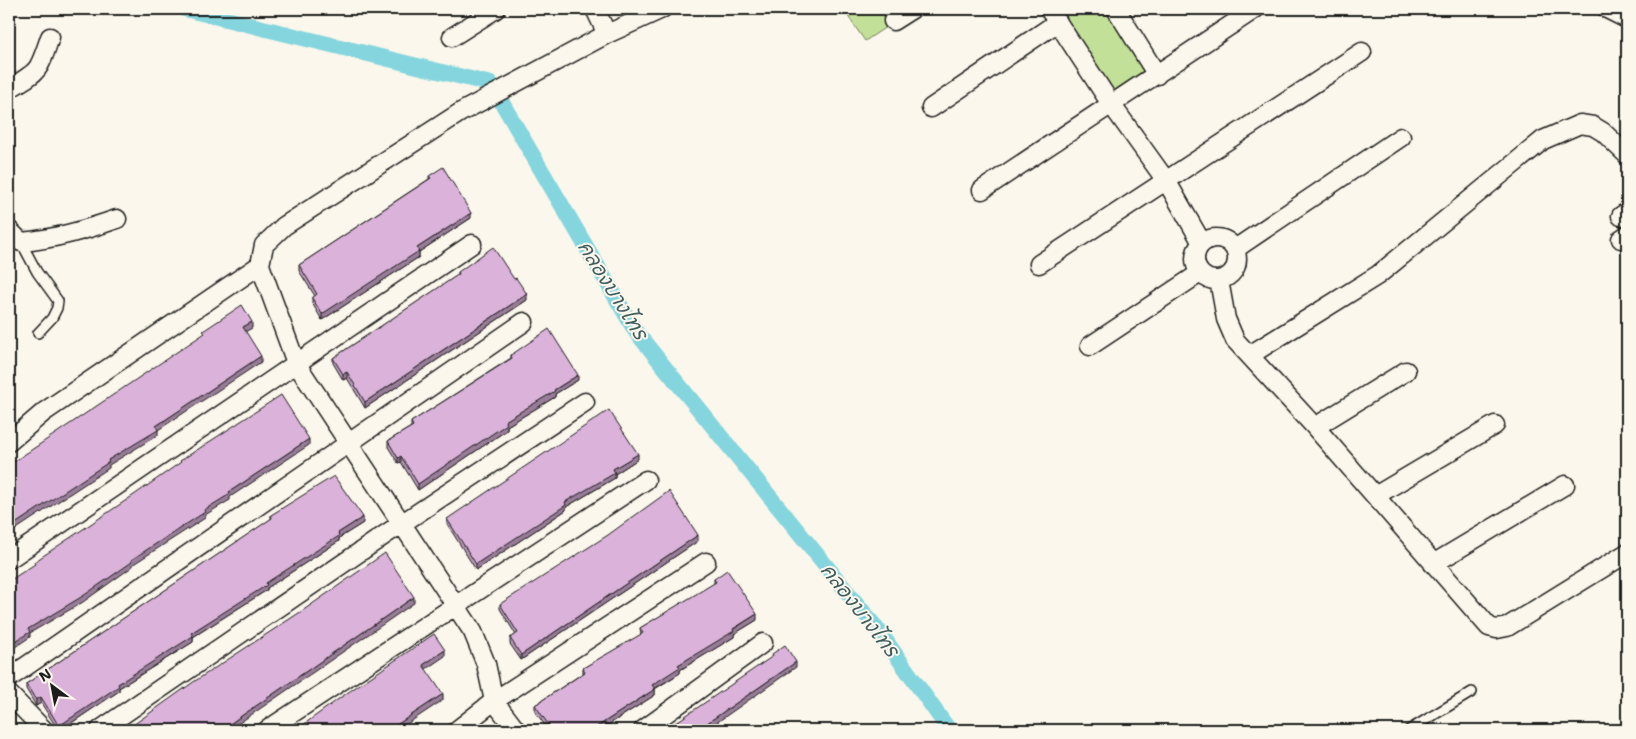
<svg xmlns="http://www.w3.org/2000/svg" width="1636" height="739" viewBox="0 0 1636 739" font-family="'Shantell Sans','Playpen Sans Thai',sans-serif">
<rect width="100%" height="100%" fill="#fbf7ec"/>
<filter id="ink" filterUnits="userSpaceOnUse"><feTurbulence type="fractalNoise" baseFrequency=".02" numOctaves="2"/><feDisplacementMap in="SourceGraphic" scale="10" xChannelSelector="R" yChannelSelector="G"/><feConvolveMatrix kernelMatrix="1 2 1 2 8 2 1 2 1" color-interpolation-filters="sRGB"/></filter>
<g filter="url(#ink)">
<path fill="#c3e098" stroke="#707e5a" d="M 843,9 L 913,9 L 865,41 Z
M 1049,9 L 1119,9 L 1165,71 L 1111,104 Z"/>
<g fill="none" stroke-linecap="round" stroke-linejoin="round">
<path stroke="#84d5dd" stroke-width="16" d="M 185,9 L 491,84 L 636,332 L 879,631 L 949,730"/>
<g stroke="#1c1c1c" stroke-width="12">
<path id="service" d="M 21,242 L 37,272 L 58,301 L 57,308 L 52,318 L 38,333
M 1409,730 L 1472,692"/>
</g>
<g stroke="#1c1c1c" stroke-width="21">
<path id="minor" d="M 595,9 L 607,34
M 1049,9 L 1111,104 L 1167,182 L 1202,243
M 1116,9 L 1157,75
M 1607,9 L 1627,19
M 893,21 L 912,9
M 452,37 L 496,9
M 9,89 C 40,70 38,73 50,37
M 931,108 L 1058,22
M 982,190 L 1255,9
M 1621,216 L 1627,212
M 9,230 L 21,242 C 55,239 85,230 117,219
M1195 259a21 21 0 1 1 42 0a21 21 0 1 1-42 0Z
M 1621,239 L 1627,235
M 1235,249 L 1401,137
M 1039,264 L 1362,52
M 1219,280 L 1226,319 L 1235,340 L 1315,427 L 1489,627 L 1497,629 L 1507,627 L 1627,553
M 1090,346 L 1200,273
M 1250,355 L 1378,275 L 1543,140 L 1580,124 L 1593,126 L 1603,132 L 1627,155
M 1315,427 L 1406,371
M 9,442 L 44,412 L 260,265
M 1375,496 L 1495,425
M 9,559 L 472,244
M 1433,564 L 1565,485
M 9,678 L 524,322
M 9,694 L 44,730
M 100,730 L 386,534 L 585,402
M 267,730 C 393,646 520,564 646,480
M 457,730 L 494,701 L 706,562
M 516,730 L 494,701 L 486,664 L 473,632 L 296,363 L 260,265 L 264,245 L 284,226 L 461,112 L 607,34 L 662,9
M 643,730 L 763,643"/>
</g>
<use href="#service" stroke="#fbf7ec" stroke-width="9"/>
<use href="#minor" stroke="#fbf7ec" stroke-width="18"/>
</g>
<path fill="#b9b" stroke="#1c1c1c" d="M 429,176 L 471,218 L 419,252 L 419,257 L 322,320 L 312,303 L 312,298 L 315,296 L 299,271 L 299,265 L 429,179 Z
M 458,272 L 527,300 L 365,408 L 347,378 L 343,380 L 333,363 L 333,358 L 458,275 Z
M 511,355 L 578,380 L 555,394 L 555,397 L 507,426 L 507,430 L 418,490 L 401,462 L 398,463 L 388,447 L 388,441 L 411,427 L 411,422 L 511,358 Z
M 638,459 L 615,474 L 615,478 L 566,507 L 566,510 L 476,570 L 447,524 L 447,519 Z
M 271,515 L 363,523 L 339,538 L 339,541 L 267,588 L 267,590 L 193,637 L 193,642 L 119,688 L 119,691 L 61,730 L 58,730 L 41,703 L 36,706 L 26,689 L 26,684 L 271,519 Z
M 698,541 L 521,660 L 510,644 L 510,638 L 516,635 L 500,609 L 500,604 Z
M 714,579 L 757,620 L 734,634 L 734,637 L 680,670 L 680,673 L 655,689 L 655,695 L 600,730 L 548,730 L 535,711 L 535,705 L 583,673 L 583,668 L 641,635 L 640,628 L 714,584 Z"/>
<path fill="#997d99" stroke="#1c1c1c" d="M 471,213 L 471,218 L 419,252 L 419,257 L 322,320 L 322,314 L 417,248 Z
M 527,294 L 527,300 L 365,408 L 365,402 Z
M 252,322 L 252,328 L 243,333 L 243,327 Z
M 261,356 L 261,362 L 158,430 L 158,435 L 109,465 L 109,468 L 9,534 L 9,528 L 108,460 L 156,426 Z
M 347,372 L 347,378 L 343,380 L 343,374 Z
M 578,375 L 578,380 L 555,394 L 555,397 L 507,426 L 507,430 L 418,490 L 418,484 L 505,421 Z
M 309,439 L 309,445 L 230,497 L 230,500 L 205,515 L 205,518 L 132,565 L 132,567 L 83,602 L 30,633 L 30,637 L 9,651 L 9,645 L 28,629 L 204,510 L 229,492 Z
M 638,454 L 638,459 L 615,474 L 615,478 L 566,507 L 566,510 L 476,570 L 476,564 L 613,469 Z
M 401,456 L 401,462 L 398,463 L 398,458 Z
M 363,517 L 363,523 L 339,538 L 339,541 L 267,588 L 267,590 L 193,637 L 193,642 L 119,688 L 119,691 L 61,730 L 59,730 L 59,726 L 118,684 L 191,633 L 266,583 L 338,533 Z
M 698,535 L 698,541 L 521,660 L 521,655 Z
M 414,597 L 414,603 L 229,730 L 221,730 Z
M 757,614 L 757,620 L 734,634 L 734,637 L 680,670 L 680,673 L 652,690 L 652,685 L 678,665 Z
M 445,650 L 445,656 L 423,671 L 423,665 Z
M 796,662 L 796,667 L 706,730 L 697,730 Z
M 655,689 L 655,695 L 600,730 L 592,730 Z
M 443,694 L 443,700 L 398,730 L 389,730 Z
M 41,697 L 41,703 L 36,706 L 36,700 Z"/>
<path fill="#dab2da" stroke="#1c1c1c" d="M 443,167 L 471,213 L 417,248 L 419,251 L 322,314 L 312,298 L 317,294 L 299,265 L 431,178 L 429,176 Z
M 493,247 L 514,279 L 516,278 L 527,294 L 365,402 L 347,372 L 343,374 L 333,358 L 459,274 L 458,272 Z
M 242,305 L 252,322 L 243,327 L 261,356 L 156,426 L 158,430 L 108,460 L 109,462 L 9,528 L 9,465 L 205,333 L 203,331 Z
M 549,329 L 578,375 L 554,390 L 555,391 L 505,421 L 507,424 L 418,484 L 401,456 L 398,458 L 388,441 L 413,426 L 411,422 L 512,358 L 511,355 Z
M 281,395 L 309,439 L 229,492 L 230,494 L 204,510 L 205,512 L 131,560 L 132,562 L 83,596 L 28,629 L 30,632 L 9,645 L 9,581 L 35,564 L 34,562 L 134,495 L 181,462 L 180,461 Z
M 609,410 L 638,454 L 613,469 L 615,473 L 565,502 L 566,505 L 476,564 L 447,519 Z
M 334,476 L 363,517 L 338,533 L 339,536 L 266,583 L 267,585 L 191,633 L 193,636 L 118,684 L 119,686 L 59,726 L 41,697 L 36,700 L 26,684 L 272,518 L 271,515 Z
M 669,491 L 698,535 L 521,655 L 510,638 L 518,633 L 500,604 L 608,535 Z
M 385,553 L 414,597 L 221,730 L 126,730 L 192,683 L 305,609 Z
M 727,570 L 757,614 L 733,629 L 734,631 L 678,665 L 680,667 L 652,685 L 655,689 L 592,730 L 552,730 L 535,705 L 585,672 L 583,668 L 643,633 L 640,628 L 716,582 L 714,579 Z
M 434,634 L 445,650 L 423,665 L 443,694 L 389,730 L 296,730 L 344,695 Z
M 785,645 L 796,662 L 697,730 L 669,730 L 676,726 L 675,723 L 773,656 L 772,654 Z"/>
</g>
<g text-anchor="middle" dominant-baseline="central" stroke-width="4" stroke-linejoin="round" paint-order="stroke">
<g font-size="20" font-style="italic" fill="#405d60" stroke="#fbf7ec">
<text transform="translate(613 290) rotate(58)">คลองบางไทร</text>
<text transform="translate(860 610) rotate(52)">คลองบางไทร</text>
</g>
</g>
<rect width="1636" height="739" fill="none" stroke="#fbf7ec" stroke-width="30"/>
<rect x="15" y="15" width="1606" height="709" fill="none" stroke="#1c1c1c" stroke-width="2" filter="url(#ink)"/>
<g transform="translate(52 686) rotate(328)" stroke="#fbf7ec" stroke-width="4" paint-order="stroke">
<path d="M0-4L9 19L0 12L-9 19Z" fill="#1c1c1c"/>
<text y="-8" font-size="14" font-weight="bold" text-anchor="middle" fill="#1c1c1c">N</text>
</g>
</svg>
